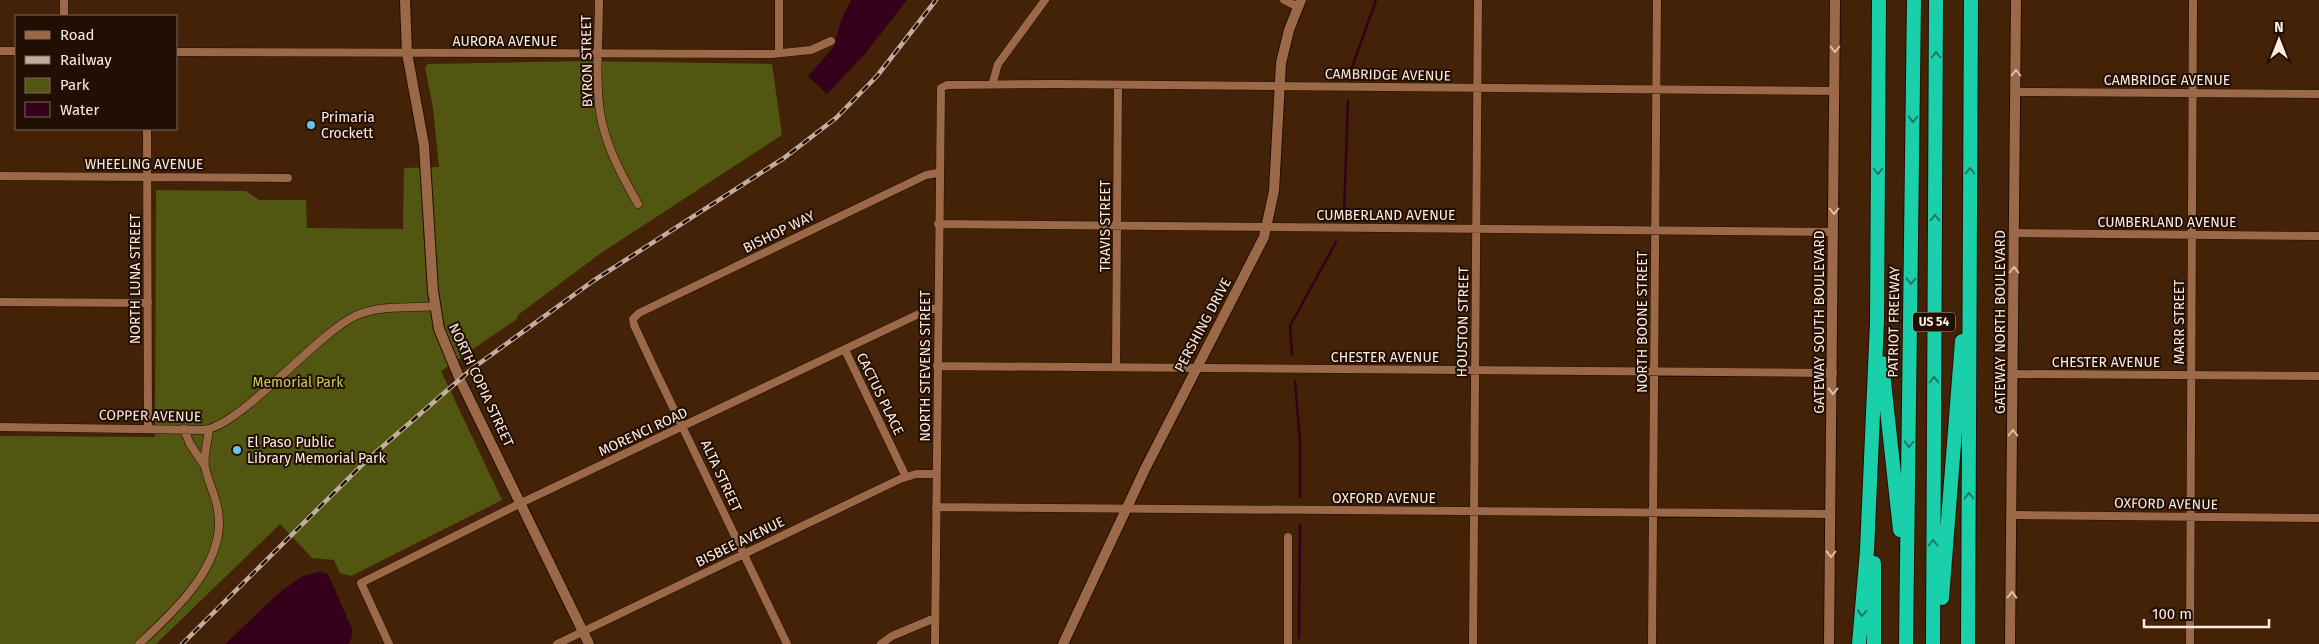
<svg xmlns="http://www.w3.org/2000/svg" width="2319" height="644" viewBox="0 0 2319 644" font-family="'Fira Sans',sans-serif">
<rect width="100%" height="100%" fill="#442208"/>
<path fill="#515610" d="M 583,61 L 772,64 L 782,135 L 601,253 L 518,315 L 517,319 L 441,371 L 502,500 L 351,576 L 340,573 L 334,560 L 312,558 L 280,524 L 156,644 L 0,644 L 0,436 L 155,437 L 156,190 L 246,191 L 259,200 L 306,200 L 307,228 L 403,229 L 404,168 L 439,167 L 433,108 L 425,67 L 428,64 Z"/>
<path fill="#35001c" d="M 851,0 L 907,0 L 865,54 L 827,94 L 808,76 L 833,48 L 841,21 Z
M 318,572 L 328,574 L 352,629 L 352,637 L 348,644 L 225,644 L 281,591 L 303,576 Z"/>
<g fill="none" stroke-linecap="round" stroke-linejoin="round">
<path stroke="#35001c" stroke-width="2.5" d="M 1350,73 L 1376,0
M 1344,215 L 1348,100
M 1292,355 L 1290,326 L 1336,242
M 1295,381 L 1300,442 L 1300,497
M 1299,638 L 1300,525"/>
<g stroke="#240d00" stroke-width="9">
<path id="minor" d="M 599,0 C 599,37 595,76 600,112 C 605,145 622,176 638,204
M 1284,0 L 1298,7
M 64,16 L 64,0
M 0,51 L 16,51
M 176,52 L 772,54 L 811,50 L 831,41
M 779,52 L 779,0
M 992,85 L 998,64 L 1045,0
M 2016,92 L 2319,94
M 147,129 L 148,428
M 0,176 L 288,178
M 938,224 L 1834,232
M 2015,233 L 2319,236
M 0,302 L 148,303
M 845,350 L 906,477
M 937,366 L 1833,373
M 1116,367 L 1118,85
M 2013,374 L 2319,376
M 0,427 L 203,430 C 240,427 314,336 355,316 C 380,304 408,309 434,306
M 184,429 L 190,444 L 204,465
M 936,507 L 1831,514
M 2013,515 L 2319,518
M 1288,537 L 1288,644
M 139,644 C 174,612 227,563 218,511 C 216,496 208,482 205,467 C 203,457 208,440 209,429
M 389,644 L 361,583 L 521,503 L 925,311 L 937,308
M 557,644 L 900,479 L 916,474 L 936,474
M 787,644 L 655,370 L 634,325 L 633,319 L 639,313 L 926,175 L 938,173
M 881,644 L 892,636 L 935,618
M 935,644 L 941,88 L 947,85 L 1055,84 L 1835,91
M 1473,644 L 1478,0
M 1652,644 L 1657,0
M 2190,644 L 2193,0"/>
</g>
<g stroke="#240d00" stroke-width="12">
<path id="secondary" d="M 405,0 L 407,53 L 424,145 L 433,291 L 439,329 L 461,382 L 589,644
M 1063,644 L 1145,469 L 1264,237 L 1274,191 L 1281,63 L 1289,30 L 1301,0
M 1829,644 L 1835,0
M 2010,644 L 2016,0"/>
</g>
<g stroke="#240d00" stroke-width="16">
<path id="motorway" d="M 1882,363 L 1900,530
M 1942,598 L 1962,341
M 1859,644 L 1867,551 L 1877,322 L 1879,0
M 1874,644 L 1874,563
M 1906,644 L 1914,0
M 1933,644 L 1936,0
M 1968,644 L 1971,0"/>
</g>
<use href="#minor" stroke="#9b6948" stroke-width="8"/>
<use href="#secondary" stroke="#9b6948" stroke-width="10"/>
<use href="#motorway" stroke="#1ad0ab" stroke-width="14"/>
<g stroke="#c4ad9e" stroke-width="4.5">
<path id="rail" d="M 182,644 L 367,460 L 473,368 L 593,281 L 784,158 L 836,118 L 877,76 L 936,0"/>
</g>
<use href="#rail" stroke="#220f03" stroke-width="2.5" stroke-dasharray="8" stroke-linecap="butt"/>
</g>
<defs><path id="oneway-chevron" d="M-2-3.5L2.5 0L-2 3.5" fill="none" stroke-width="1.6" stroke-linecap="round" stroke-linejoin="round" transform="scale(1.25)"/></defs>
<g stroke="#dbbeab">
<use href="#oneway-chevron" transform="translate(1835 49) rotate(90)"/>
<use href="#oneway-chevron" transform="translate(2016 73) rotate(-90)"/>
<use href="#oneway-chevron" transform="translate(1834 211) rotate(90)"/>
<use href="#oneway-chevron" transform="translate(2014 270) rotate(-90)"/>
<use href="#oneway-chevron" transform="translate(1833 391) rotate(91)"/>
<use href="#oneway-chevron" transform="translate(2013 433) rotate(-90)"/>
<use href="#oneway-chevron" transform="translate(1831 554) rotate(91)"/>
<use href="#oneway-chevron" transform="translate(2012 595) rotate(-88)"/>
</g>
<g stroke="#1e795f">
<use href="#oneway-chevron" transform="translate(1936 55) rotate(-90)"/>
<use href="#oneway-chevron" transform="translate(1913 119) rotate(91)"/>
<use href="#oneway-chevron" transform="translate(1878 171) rotate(90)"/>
<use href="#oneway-chevron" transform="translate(1970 171) rotate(-90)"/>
<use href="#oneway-chevron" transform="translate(1935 218) rotate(-90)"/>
<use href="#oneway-chevron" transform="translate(1911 281) rotate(91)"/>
<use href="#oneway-chevron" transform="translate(1934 380) rotate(-90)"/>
<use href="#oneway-chevron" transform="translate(1909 444) rotate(91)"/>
<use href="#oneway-chevron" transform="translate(1969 496) rotate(-90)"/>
<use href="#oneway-chevron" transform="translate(1933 543) rotate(-90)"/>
<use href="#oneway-chevron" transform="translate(1862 613) rotate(95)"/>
</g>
<g fill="#6bc3f2" stroke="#220f03" stroke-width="2">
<circle cx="311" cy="125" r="5"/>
<circle cx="237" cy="450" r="5"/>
</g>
<g text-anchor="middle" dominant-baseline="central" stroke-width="4" stroke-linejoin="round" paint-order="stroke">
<rect fill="#220f03" stroke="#bba99e" stroke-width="1" x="1913" y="312.5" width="42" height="19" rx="4"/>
<g font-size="12" font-weight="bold" fill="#fdebe1">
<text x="1934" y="322">US 54</text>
</g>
<g font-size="14" fill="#fdebe1" stroke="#220f03">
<text x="505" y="41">AURORA AVENUE</text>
<text transform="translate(587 61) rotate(-91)">BYRON STREET</text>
<text transform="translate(1388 75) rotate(1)">CAMBRIDGE AVENUE</text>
<text x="2167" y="80">CAMBRIDGE AVENUE</text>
<text x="144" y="164">WHEELING AVENUE</text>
<text x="1386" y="215">CUMBERLAND AVENUE</text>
<text x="2167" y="222">CUMBERLAND AVENUE</text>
<text transform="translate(1105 226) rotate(-90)">TRAVIS STREET</text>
<text transform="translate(779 232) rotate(-26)">BISHOP WAY</text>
<text transform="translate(135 279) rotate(-90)">NORTH LUNA STREET</text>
<text transform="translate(1463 322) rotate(-89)">HOUSTON STREET</text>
<text transform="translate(1642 322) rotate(-90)">NORTH BOONE STREET</text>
<text transform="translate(1819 322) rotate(-90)">GATEWAY SOUTH BOULEVARD</text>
<text transform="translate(1894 322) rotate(-89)">PATRIOT FREEWAY</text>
<text transform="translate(2000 322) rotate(-90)">GATEWAY NORTH BOULEVARD</text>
<text transform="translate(2179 322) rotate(-90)">MARR STREET</text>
<text transform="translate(1203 325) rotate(-62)">PERSHING DRIVE</text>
<text x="1385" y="357">CHESTER AVENUE</text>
<text x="2106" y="362">CHESTER AVENUE</text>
<text transform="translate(925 366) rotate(-90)">NORTH STEVENS STREET</text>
<text transform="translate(481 385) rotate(65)">NORTH COPIA STREET</text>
<text transform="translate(880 394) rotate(64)">CACTUS PLACE</text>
<text transform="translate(150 416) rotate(1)">COPPER AVENUE</text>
<text transform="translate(643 432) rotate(-25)">MORENCI ROAD</text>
<text transform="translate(721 476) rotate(65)">ALTA STREET</text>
<text x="1384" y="498">OXFORD AVENUE</text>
<text transform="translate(2166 504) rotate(1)">OXFORD AVENUE</text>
<text transform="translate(740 542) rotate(-26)">BISBEE AVENUE</text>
</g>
<g font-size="14" fill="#fdebe1" stroke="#220f03" text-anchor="start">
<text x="321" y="117">Primaria<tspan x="321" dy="16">Crockett</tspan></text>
<text x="247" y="442">El Paso Public<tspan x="247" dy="16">Library Memorial Park</tspan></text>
</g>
<g font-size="14" fill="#c6d057" stroke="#220f03">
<text x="298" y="382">Memorial Park</text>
</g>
</g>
<rect x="15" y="15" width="162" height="115" fill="#220f03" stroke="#7a675c"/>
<rect x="25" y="31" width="25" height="8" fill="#9b6948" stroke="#7a675c"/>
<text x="60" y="40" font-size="15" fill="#fdebe1">Road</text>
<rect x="25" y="56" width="25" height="8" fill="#c4ad9e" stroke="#7a675c"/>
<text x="60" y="65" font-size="15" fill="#fdebe1">Railway</text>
<rect x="25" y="78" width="25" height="15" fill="#515610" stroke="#7a675c"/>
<text x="60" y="90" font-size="15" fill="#fdebe1">Park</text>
<rect x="25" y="102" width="25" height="15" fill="#35001c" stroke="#7a675c"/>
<text x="60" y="115" font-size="15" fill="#fdebe1">Water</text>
<g transform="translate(2279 40)" stroke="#220f03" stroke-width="4" paint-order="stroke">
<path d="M0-4L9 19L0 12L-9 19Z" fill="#fdebe1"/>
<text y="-8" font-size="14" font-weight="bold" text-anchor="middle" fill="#fdebe1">N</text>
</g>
<path d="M2144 619v8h125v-8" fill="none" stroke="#fdebe1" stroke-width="2.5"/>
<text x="2152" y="619" font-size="15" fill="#fdebe1" stroke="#220f03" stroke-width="4" paint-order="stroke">100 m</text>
</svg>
